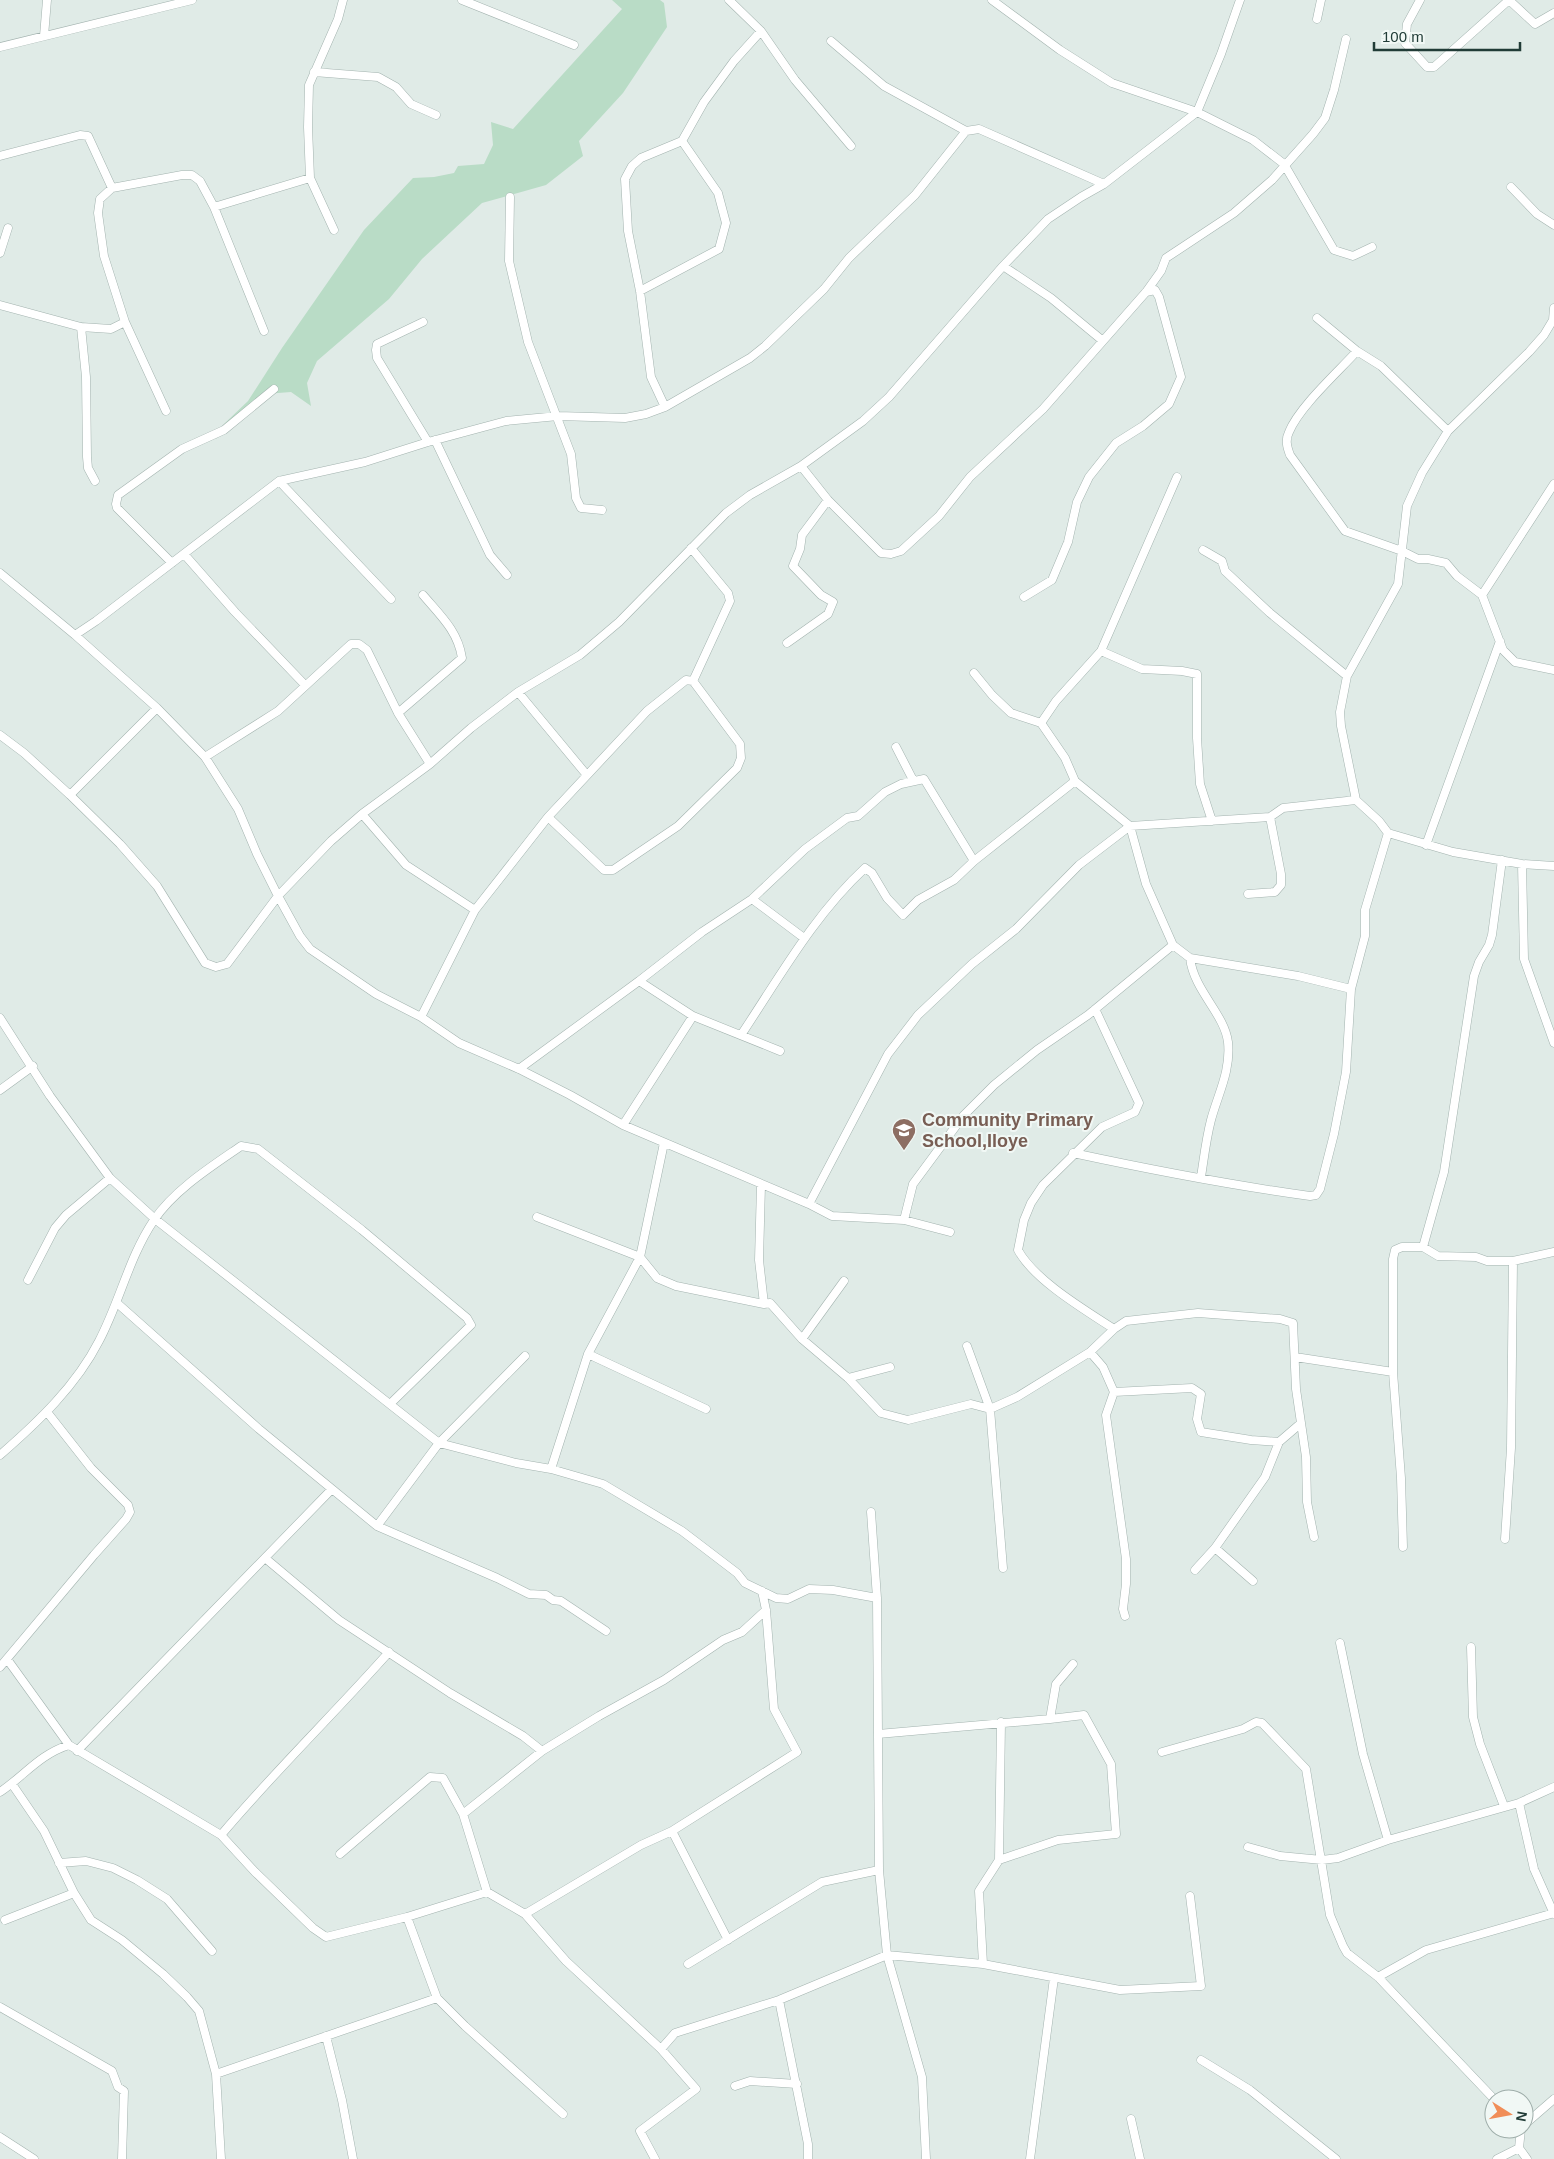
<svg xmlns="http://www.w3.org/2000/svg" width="1554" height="2159" viewBox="0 0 1554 2159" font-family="Arial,sans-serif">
<rect width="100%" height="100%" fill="#e0ebe7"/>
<path fill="#b9dcc6" d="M 612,0 L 660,0 L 664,3 L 667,27 L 623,93 L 579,141 L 583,156 L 546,185 L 482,203 L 422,259 L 389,299 L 317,361 L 307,383 L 311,406 L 291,392 L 265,394 L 216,439 L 224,424 L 248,401 L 282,348 L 364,230 L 413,178 L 434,177 L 454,173 L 458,166 L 484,164 L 493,145 L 491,122 L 513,129 L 622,9 Z"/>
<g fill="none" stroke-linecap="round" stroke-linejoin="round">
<g stroke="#a3b3af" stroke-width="9">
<path id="minor" d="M 462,0 L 574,45
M 729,0 L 761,31 L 795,80 L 851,146
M 992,0 L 1060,50 L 1112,83 L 1197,112 L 1253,140 L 1284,164 L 1334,250 L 1353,256 L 1372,247
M 1420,0 L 1407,24 L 1405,43 L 1427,67 L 1434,67 L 1509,0
M 1509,0 L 1535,24 L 1554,13
M 1317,19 L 1321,0
M 44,36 L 47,0
M 831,41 L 884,86 L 966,131 L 979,129 L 1104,184
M 0,47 L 192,0
M 314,72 L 378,77 L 396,87 L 411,104 L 436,115
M 0,156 L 80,135 L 88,136 L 112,188 L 182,175 L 192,175 L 200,181 L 214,207 L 264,331
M 1511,187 L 1537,214 L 1554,225
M 112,188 L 100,199 L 98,213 L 104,256 L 125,322 L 166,411
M 510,197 L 509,261 L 528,342 L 571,454 L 576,498 L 581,508 L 602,510
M 214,207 L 310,178
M 334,230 L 310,178 L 308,127 L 309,85 L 338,19 L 343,0
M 0,253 L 8,228
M 1003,266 L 1051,298 L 1103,341
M 640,291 L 719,249 L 726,223 L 718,193 L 682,141
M 0,305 L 81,327 L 111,329 L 125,322
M 1554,308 L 1553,320 L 1544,335 L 1529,352 L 1448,431 L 1422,473 L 1407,506 L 1398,584 L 1347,676 L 1340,712 L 1341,726 L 1356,800 L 1379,821 L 1388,833 L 1453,852 L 1522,864 L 1554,866
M 1317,318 L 1357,351 L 1381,366 L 1448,431
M 423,322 L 377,344 L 376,350 L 377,358 L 428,442
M 81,327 L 86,377 L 87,457 L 88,468 L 95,481
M 1357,351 C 1338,372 1299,407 1289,432 C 1285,440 1287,447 1290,455 L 1345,531 L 1402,551 L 1418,559 L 1428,559 L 1446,563 L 1457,576 L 1482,595 L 1503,650 L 1515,662 L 1554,670
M 665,407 L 651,377 L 640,291 L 628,231 L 625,179 L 632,166 L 641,158 L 682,141 L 704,102 L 734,61 L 761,31
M 435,440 L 490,555 L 507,575
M 801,466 L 828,500 L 881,553 L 891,554 L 901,551 L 939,516 L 970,477 L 1043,409 L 1146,292 L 1161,271 L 1166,258 L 1234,213 L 1272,180 L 1313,134 L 1325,118 L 1334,90 L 1346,39
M 279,481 L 391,599
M 691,548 L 728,593 L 730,601 L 693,681
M 1203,550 L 1222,561 L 1225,571 L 1270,613 L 1347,676
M 184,554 L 235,612 L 305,685
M 172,563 L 117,508 L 116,504 L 118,495 L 182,449 L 224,430 L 274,389
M 0,573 L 75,635 L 157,708 L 205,757 L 238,809 L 257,854 L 278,896 L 300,936 L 310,949 L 376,994 L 421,1017 L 459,1043 L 519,1069 L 570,1095 L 623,1125 L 809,1204 L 832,1216 L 904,1220 L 950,1232
M 1482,595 L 1554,484
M 1024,597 L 1052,580 L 1068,542 L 1077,502 L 1089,477 L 1116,443 L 1143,426 L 1169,404 L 1181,377 L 1159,297 L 1155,290 L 1146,292
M 75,635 L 96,621 L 279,481 L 365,462 L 428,442 L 506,421 L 558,416 L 625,418 L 646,414 L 665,407 L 750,358 L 765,346 L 824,289 L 849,258 L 915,195 L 966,131
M 787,643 L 828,614 L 833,602 L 821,595 L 793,566 L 800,549 L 802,535 L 828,500
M 1101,651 L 1142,669 L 1182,671 L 1197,674 L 1197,738 L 1200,784 L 1212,821
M 974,673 L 992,695 L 1011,713 L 1041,723 L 1056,701 L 1101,651 L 1177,477
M 518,692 L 586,774
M 398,713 L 462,658 C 458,631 440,615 423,595
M 1041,723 L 1065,758 L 1075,781 L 1130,826 L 1146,884 L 1173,945 L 1190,958 L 1298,976 L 1351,989
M 0,735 L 24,753 L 70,795 L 120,844 L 157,886 L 205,963 L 216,967 L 227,964 L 278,896 L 331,841 L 362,814 L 430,764 L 471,728 L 518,692 L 580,655 L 619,622 L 726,513 L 750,495 L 801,466 L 863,421 L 889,397 L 1003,266 L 1048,219 L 1081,197 L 1104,184 L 1197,112 L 1221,54 L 1240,0
M 896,747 L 913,780
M 205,757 L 278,711 L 351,644 L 359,644 L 367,650 L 398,713 L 430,764
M 70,795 L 157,708
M 362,814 L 406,865 L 475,910
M 1426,845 L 1500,641
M 1522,864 L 1524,959 L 1554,1043
M 1248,894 L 1275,892 L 1281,885 L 1281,874 L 1270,817
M 752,899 L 804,938
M 1190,958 C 1194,991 1224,1013 1228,1042 C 1231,1071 1218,1094 1211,1120 C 1206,1139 1204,1158 1201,1177
M 639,981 L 693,1016 L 780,1051
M 1095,1009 L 1139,1103 L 1135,1112 L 1102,1127 L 1043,1185 L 1031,1203 L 1024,1220 L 1018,1250 C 1034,1280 1085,1310 1114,1329
M 421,1017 L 475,910 L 548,817 L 647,711 L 686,680 L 693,681 L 740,744 L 741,758 L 737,768 L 678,826 L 613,870 L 604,870 L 548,817
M 0,1018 L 50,1096 L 110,1178 L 155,1219 L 439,1443 L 516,1463 L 551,1469 L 603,1484 L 682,1531 L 737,1573 L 745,1583 L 776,1598 L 788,1599 L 809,1589 L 833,1590 L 877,1598
M 741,1035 C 779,978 814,915 865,868 L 872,873 L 887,898 L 903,915 L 918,900 L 954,880 L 974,861 L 1075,781
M 519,1069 L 639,981 L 702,932 L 752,899 L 805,849 L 847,818 L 858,816 L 885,792 L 901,784 L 924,779 L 974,861
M 0,1090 L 33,1066
M 623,1125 L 693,1016
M 1073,1153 C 1152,1170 1230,1185 1310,1196 L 1316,1195 L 1320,1189 L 1334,1134 L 1346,1072 L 1351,989 L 1365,936 L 1365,910 L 1388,833
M 761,1185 L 759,1260 L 764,1304 L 770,1303 L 802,1339 L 848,1378 L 881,1413 L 908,1420 L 971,1404 L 990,1409 L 1017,1397 L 1090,1352 L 1114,1329 L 1126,1321 L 1198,1313 L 1280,1319 L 1293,1323 L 1296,1389 L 1306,1457 L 1307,1502 L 1314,1537
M 809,1204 L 888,1054 L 918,1015 L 972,964 L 1016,929 L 1079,865 L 1130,826 L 1270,817 L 1283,808 L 1356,800
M 537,1217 L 640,1257 L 657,1278 L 676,1286 L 764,1304
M 904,1220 L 913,1184 L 964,1115 L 994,1085 L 1037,1050 L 1088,1015 L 1173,945
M 1423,1247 L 1444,1172 L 1474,976 L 1479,962 L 1489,945 L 1492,935 L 1502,860
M 28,1280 L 55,1228 L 66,1215 L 110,1178
M 117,1303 L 259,1429 L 377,1526 L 497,1578 L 529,1594 L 546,1595 L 553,1600 L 561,1601 L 606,1631
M 802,1339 L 844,1281
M 967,1346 L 990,1409 L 1003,1568
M 1090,1352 L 1103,1367 L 1114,1392 L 1106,1415 L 1126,1559 L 1126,1584 L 1123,1609 L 1125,1616
M 588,1354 L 706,1409
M 1295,1357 L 1393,1372
M 848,1378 L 890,1367
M 1114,1392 L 1192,1388 L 1201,1394 L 1197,1419 L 1201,1432 L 1251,1440 L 1279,1442 L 1300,1424
M 0,1455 C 38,1422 76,1386 99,1341 C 120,1301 129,1257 154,1220 C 174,1190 212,1166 241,1146 L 258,1149 L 362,1230 L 467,1318 L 471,1325 L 390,1404
M 551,1469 L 588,1354 L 640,1257 L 664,1143
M 871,1512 L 877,1598 L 879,1870 L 887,1955 L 922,2077 L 926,2159
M 377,1526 L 439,1443 L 525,1356
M 1505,1539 L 1511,1448 L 1513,1261
M 1403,1547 L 1401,1478 L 1393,1372 L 1393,1259 L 1395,1250 L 1402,1247 L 1423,1247 L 1438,1256 L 1476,1257 L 1487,1261 L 1513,1261 L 1554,1252
M 1215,1548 L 1253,1581
M 265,1558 L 339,1620 L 450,1693 L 523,1736 L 542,1751
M 1195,1570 L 1215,1548 L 1265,1477 L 1279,1442
M 1340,1643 L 1363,1754 L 1388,1840
M 1471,1647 L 1473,1717 L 1480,1744 L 1504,1806
M 7,1659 L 69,1745
M 0,1667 L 94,1555 L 126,1519 L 130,1512 L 128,1505 L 91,1468 L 47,1412
M 878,1734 L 1050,1719 L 1056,1684 L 1073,1664
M 77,1751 L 331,1490
M 1162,1752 L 1243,1729 L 1256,1722 L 1262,1723 L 1306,1769 L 1330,1915 L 1343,1946 L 1347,1953 L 1378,1977 L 1494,2099
M 12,1784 L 44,1831 L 74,1893 L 91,1920 L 122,1940 L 163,1974 L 187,1997 L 199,2011 L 216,2074 L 221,2159
M 0,1792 C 24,1776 40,1754 69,1745 L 221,1835 L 255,1872 L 313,1928 L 326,1937 L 407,1917 L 487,1892 L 525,1914 L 566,1961 L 661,2049 L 675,2033 L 779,2000 L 887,1955 L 983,1964 L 979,1891 L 999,1860 L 1058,1840 L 1116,1834 L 1111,1764 L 1084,1715 L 1050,1719
M 1519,1803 L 1534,1869 L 1554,1914
M 672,1831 L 728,1940
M 221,1835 C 274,1772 334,1714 389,1652
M 1248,1847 L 1280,1856 L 1322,1860 L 1338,1858 L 1388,1840 L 1519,1803 L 1554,1787
M 340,1854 L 430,1777 L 443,1778 L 463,1814
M 999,1860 L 1001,1722
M 59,1863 L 86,1861 L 113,1868 L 137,1880 L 167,1899 L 212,1951
M 487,1892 L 463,1814 L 542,1751 L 599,1716 L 664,1680 L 723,1640 L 742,1632 L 766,1610
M 525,1914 L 641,1845 L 672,1831 L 797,1752 L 774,1709 L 766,1610 L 762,1591
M 407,1917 L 437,1998 L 465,2026 L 563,2114
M 5,1920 L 74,1893
M 688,1964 L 822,1882 L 879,1870
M 983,1964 L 1120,1990 L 1201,1986 L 1190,1896
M 1378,1977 L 1426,1950 L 1554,1913
M 779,2000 L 808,2144 L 808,2159
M 0,2007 L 112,2071 L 118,2087 L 124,2091 L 122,2159
M 326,2036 L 342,2100 L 353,2159
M 1201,2060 L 1250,2090 L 1336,2159
M 216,2074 L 437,1998
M 735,2086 L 750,2081 L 797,2084
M 1131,2119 L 1140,2159
M 1524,2125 L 1554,2099
M 1521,2129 L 1519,2148 L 1527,2159
M 0,2137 L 34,2159
M 655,2159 L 640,2131 L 696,2089 L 661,2049
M 1030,2159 L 1054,1978
M 1497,2159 L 1519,2148"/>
</g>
<use href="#minor" stroke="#fff" stroke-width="8"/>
</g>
<defs>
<g id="school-pin" transform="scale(1.25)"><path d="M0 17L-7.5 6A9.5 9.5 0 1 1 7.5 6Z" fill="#8d6e63" stroke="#f1f8f5"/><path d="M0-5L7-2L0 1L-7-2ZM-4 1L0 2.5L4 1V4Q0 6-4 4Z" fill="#fff"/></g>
</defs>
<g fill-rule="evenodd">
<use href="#school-pin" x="904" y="1130"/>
</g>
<g text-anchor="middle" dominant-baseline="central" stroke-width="4" stroke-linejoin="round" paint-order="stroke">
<g font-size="18" font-weight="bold" fill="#785e54" stroke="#f1f8f5" text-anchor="start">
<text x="922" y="1120">Community Primary<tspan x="922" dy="21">School,Iloye</tspan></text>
</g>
</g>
<g transform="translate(1509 2114) rotate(101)"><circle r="24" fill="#f1f8f5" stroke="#9eada9"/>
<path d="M0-4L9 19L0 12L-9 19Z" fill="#f18e58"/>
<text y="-8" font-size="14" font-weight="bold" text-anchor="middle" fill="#213c37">N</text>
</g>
<path d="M1374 42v8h146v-8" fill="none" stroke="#213c37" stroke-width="2.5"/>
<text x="1382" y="42" font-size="15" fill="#213c37" stroke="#f1f8f5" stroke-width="4" paint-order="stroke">100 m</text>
</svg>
